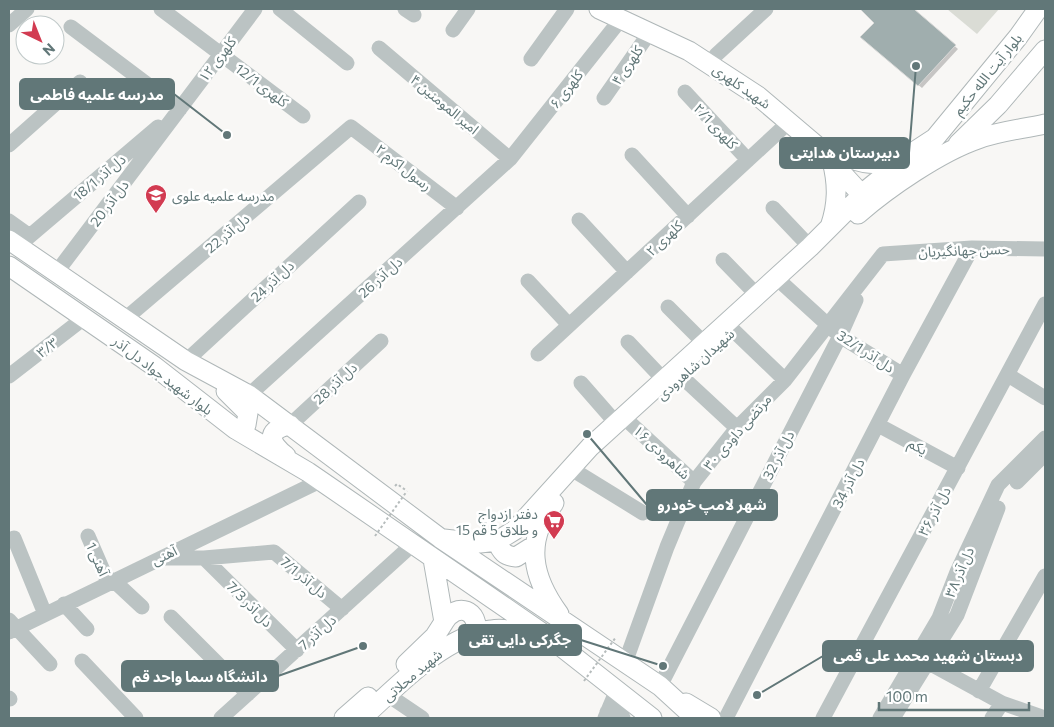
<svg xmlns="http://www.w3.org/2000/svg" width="1054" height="727" viewBox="0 0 1054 727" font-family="Commissioner,'Noto Sans Arabic',sans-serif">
<rect width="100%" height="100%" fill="#f8f7f5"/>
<path fill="#dadcd5" d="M 947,9 L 999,9 L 977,34 Z"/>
<path fill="#0003" d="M 862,9 L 912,9 L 958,49 L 922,88 L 865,40 L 876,23 Z"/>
<path fill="#a0aeae" stroke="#d9d9d8" d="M 860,9 L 914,9 L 956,45 L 918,86 L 860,37 L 874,23 Z"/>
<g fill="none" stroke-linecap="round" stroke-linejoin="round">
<g stroke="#afb7b8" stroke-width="21">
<path id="major" d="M 599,9 L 689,51 L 758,96 L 817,146 L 862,195 L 873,200
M 958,144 L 998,105 L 1045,50
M 839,154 C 864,165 875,167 901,157
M 858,214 C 888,188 940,152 978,139 C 1000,131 1023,129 1045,124
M 830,227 C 838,204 838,184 832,161
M 9,240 L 186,361 L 249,395 L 440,538 L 660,686 L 695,718
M 9,266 L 154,366 L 235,429 L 308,472 L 554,641 L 652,718
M 226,391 L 248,413 L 246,425 L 242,429 L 235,429
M 286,456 C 269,443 265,430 290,425
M 554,503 C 524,541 532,577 559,614
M 444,539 L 480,543 L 497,541 L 515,530 L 590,447 L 810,247 L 869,188 L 912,153 L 935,138 L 1018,37 L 1038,9
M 497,541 C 501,552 505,556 516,557 L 535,545
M 444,622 C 457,601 480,610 476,634
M 406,664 L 435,636 L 444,622 L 433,559
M 686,703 L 711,718
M 344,718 L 368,697
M 362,718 C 397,687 442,637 491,630 C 507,627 524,634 540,638"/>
</g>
<path stroke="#b6bcbc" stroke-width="2" stroke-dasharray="2.5 2.5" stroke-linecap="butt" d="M 395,486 L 397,484 L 407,491"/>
<path stroke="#bbc3c3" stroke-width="15" d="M 161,9 L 303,116
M 280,9 L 347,63
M 405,9 L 414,15
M 9,25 L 27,9
M 71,27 L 180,109
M 453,30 L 468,9
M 379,48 L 510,159
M 716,55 L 766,9
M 531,59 L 567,9
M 685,92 L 748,160
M 604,98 L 650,32
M 9,145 L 80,82
M 632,155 L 688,216
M 773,208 L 810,247
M 579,220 L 627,272
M 9,221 L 30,236
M 18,246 L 158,127
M 723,260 L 757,295
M 56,273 L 255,9
M 528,281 L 569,325
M 783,284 L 840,336 L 903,375
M 668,307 L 704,343
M 125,319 L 351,127 L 457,208
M 733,330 L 785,380
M 628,342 L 664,380
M 538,354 L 789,122
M 186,361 L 359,202
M 1008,375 L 1045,398
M 9,376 L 84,318
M 682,377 L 737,428
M 581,383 L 616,423
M 249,395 L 510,159 L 621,19
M 630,423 L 694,482
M 290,425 L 381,341
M 878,425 L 958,468
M 578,473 L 643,513
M 1017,482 L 1045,454
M 88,536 L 108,582
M 14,538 L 45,614
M 162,558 L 204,558 L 274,552 L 342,609
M 204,558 L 297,650
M 113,580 L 142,607
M 64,604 L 87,629
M 171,617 L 248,694
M 9,620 L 50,664
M 9,632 L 320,481
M 82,661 L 136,718
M 927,662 L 1002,703 L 1045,718
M 625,663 L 667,547 L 694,482 L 737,428 L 785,380 L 883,254 L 972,248 L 1045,249
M 660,686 L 840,336 L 856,300
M 979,691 L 1045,576
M 388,695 L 422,718
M 9,698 L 10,699
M 607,712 L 612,709 L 618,709 L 623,718
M 221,718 L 412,545
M 605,718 L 616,692
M 726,718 L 903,375 L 972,248
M 823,718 L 1045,304
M 880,718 L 939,618 L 957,572 L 998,485 L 1045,438
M 893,718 L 957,615 L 998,508
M 992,718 L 1002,703"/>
<use href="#major" stroke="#fff" stroke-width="19"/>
<path stroke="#b6bcbc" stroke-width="2" stroke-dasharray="2.5 2.5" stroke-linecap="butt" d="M 375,536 L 407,491
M 584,681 L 616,637"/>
</g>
<defs>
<g id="school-pin" transform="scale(1.125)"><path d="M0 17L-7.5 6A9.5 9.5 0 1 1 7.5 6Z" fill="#d23b51" stroke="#fff"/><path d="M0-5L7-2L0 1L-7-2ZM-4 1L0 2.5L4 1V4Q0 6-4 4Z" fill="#fff"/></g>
<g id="supermarket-pin" transform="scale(1.125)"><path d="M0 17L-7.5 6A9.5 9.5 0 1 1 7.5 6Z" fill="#d23b51" stroke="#fff"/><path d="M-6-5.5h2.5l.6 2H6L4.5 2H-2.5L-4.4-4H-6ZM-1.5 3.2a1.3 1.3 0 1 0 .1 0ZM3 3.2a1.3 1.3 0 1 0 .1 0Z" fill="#fff"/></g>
</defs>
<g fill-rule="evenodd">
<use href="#school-pin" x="156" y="195"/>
<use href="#supermarket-pin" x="554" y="521"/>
</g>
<g text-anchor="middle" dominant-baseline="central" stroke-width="5" stroke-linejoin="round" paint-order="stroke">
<g font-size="14" fill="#617778" stroke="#fff">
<text transform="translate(217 59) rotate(-53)">کلهری ۱۲</text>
<text transform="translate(627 65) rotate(-56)">کلهری ۴</text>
<text transform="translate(987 74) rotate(-51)">بلوار آیت الله حکیم</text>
<text transform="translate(262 85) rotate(37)">کلهری 12/1</text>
<text transform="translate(742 86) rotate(35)">شهید کلهری</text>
<text transform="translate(566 89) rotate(-52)">کلهری ۶</text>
<text transform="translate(445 104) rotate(40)">امیر المومنین ۴</text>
<text transform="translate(716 126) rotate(47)">کلهری ۲/1</text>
<text transform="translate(404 167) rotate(38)">رسول اکرم ۲</text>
<text transform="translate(99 177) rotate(-40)">دل آذر 18/1</text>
<text transform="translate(109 203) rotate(-53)">دل آذر 20</text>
<text transform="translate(227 233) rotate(-40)">دل آذر 22</text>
<text transform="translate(664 238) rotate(-43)">کلهری ۲</text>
<text transform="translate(964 250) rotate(-2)">حسن جهانگیریان</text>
<text transform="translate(380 277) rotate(-42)">دل آذر 26</text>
<text transform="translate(272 281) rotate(-43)">دل آذر 24</text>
<text transform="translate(47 347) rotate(-38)">۳/۳</text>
<text transform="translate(866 351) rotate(33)">دل آذر 32/1</text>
<text transform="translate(695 364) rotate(-42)">شهیدان شاهرودی</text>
<text transform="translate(163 375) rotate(37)">بلوار شهید جواد دل آذر</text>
<text transform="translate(335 383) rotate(-43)">دل آذر 28</text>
<text transform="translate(737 432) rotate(-49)">۳۰ مرتضی داودی</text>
<text transform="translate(918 446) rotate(29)">یکم</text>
<text transform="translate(662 452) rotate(43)">شاهرودی ۱۶</text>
<text transform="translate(778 455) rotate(-63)">دل آذر 32</text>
<text transform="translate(848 483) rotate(-63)">دل آذر 34</text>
<text transform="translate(934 511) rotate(-62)">دل آذر ۳۶</text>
<text transform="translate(164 555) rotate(-26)">آهنی</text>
<text transform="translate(98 559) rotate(66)">آهنی 1</text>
<text transform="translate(959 572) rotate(-67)">دل آذر ۳۸</text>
<text transform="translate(304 577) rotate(40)">دل آذر 7/1</text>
<text transform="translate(250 604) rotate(45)">دل آذر 7/3</text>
<text transform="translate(317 632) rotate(-42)">دل آذر 7</text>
<text transform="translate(412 675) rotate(-40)">شهید محلاتی</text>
</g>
<g font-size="14" fill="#617778" stroke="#fff" text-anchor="start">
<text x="172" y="195">مدرسه علمیه علوی</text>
<text x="538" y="513" text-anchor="end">دفتر ازدواج<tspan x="538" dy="16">15 و طلاق 5 قم</tspan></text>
</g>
</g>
<path fill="none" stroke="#617778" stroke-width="2" d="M227 135L174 94M916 66L909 153M587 434L647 505M663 666L581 640M757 695L823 656M363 646L278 676"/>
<g fill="#617778" stroke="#fff" stroke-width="2">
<circle cx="227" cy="135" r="5"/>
<circle cx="916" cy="66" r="5"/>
<circle cx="587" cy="434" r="5"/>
<circle cx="663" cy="666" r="5"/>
<circle cx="757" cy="695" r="5"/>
<circle cx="363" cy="646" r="5"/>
</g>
<g fill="#617778" stroke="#617778" stroke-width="2">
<rect x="20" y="79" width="154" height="30" rx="5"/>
<rect x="780" y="138" width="129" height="30" rx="5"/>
<rect x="647" y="490" width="130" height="30" rx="5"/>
<rect x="459" y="625" width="122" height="30" rx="5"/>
<rect x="823" y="641" width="210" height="30" rx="5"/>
<rect x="122" y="661" width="156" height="30" rx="5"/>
</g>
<g font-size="15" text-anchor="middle" font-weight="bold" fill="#fff">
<text x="97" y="100">مدرسه علمیه فاطمی</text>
<text x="845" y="158">دبیرستان هدایتی</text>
<text x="712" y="510">شهر لامپ خودرو</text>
<text x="520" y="645">جگرکی دایی تقی</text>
<text x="928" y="661">دبستان شهید محمد علی قمی</text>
<text x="200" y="682">دانشگاه سما واحد قم</text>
</g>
<rect width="1054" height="727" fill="none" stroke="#617778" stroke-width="20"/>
<g transform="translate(40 40) rotate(137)"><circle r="24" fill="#ffffff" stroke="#c0c9c9"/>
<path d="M0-4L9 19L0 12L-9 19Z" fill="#d23b51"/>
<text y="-8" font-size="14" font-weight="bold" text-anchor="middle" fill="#617778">N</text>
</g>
<path d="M879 702v8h150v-8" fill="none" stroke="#617778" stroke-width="2.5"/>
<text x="886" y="702" font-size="15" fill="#617778" stroke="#ffffff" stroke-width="4" paint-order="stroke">100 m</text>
</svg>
